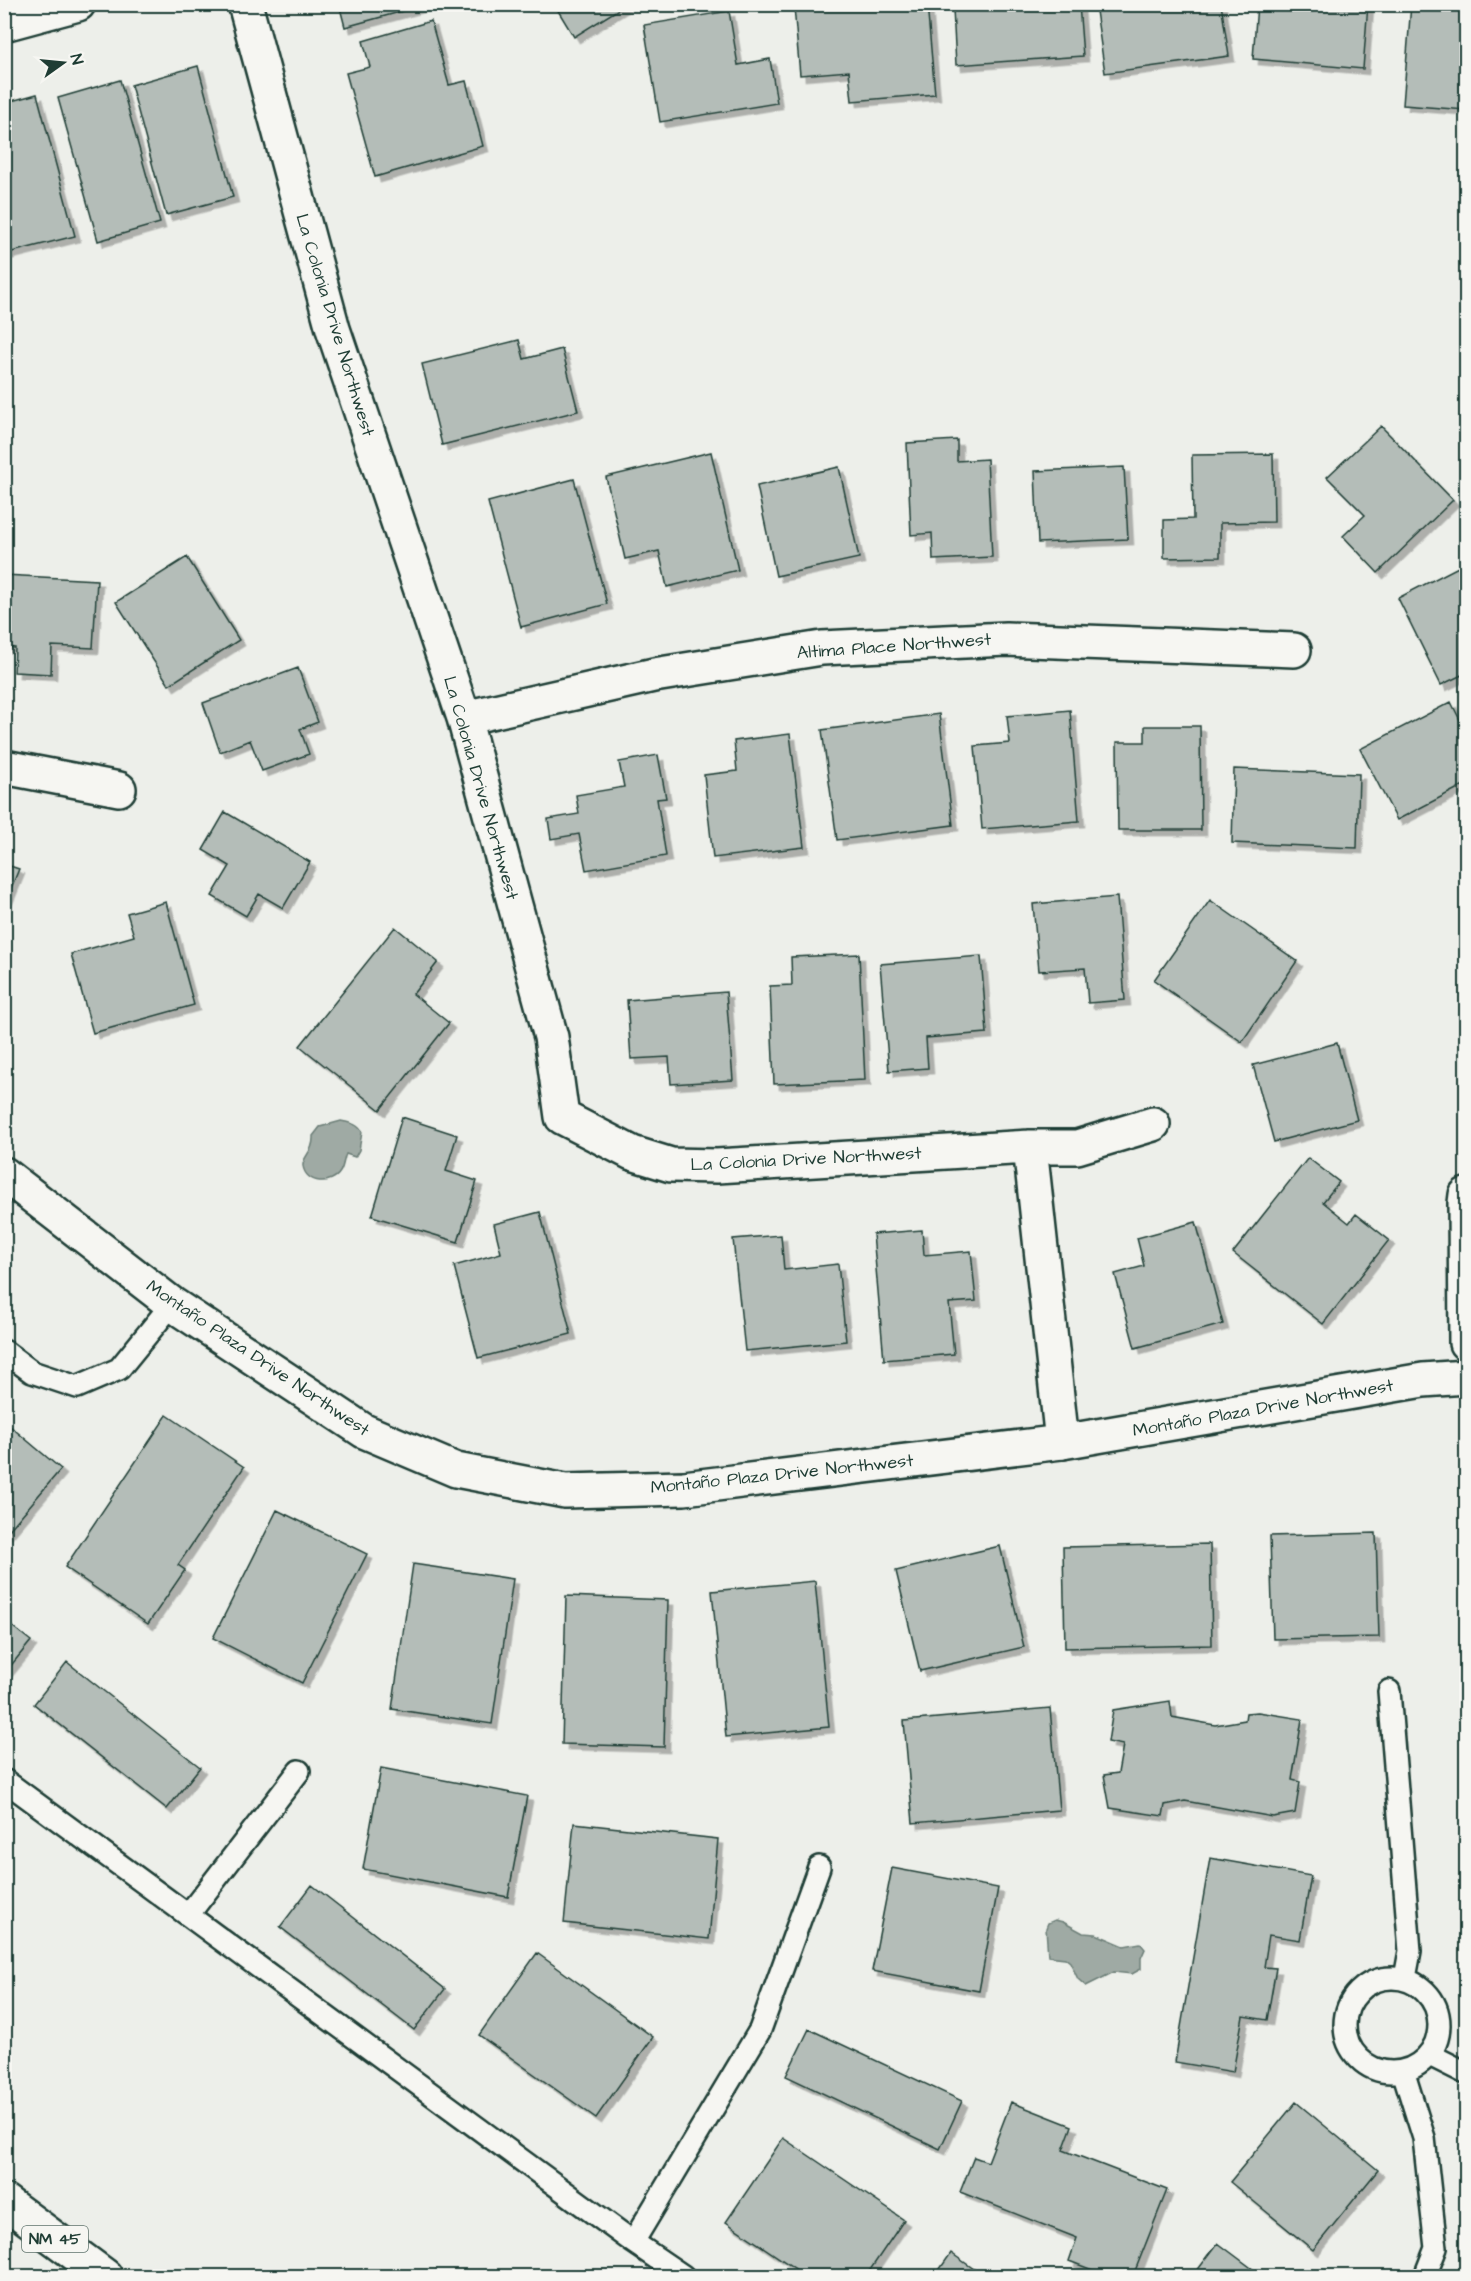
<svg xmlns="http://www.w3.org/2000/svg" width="1471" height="2281" viewBox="0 0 1471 2281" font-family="'Architects Daughter',sans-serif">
<defs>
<filter id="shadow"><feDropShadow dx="5.5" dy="5.5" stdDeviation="0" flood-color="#0004"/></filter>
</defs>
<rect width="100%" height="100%" fill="#edefea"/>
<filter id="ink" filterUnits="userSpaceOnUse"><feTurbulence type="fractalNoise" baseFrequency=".0167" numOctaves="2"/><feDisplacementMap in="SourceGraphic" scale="12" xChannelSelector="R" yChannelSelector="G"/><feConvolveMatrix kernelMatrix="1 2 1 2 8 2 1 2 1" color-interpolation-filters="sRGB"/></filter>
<g filter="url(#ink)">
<path fill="#9faaa4" stroke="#6c7e77" stroke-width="1.5" d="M 341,1121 C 350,1123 358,1124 362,1132 L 359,1150 L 355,1157 L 346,1154 C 343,1160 344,1166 340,1172 C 332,1185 306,1185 303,1166 C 302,1157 314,1152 313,1136 L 320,1127 Z
M 1055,1920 L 1063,1922 L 1083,1933 L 1096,1934 L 1124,1946 L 1140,1943 L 1145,1949 L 1141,1958 L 1141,1969 L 1132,1974 L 1114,1972 L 1086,1986 L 1078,1979 L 1070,1962 L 1065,1958 L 1048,1956 L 1046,1928 L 1048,1923 Z"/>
<path fill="#b4bdb8" stroke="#1f3d34" stroke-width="1.5" filter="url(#shadow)" d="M 339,4 L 429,4 L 345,27 Z
M 554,4 L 627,4 L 574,37 Z
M 828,4 L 927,4 L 935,94 L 852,101 L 849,71 L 800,75 L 794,7 Z
M 1017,4 L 1079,4 L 1083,56 L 956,65 L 953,9 Z
M 1095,4 L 1221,4 L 1229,56 L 1105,73 Z
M 1257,4 L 1368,4 L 1363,69 L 1253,59 Z
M 1411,4 L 1466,4 L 1466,110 L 1403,105 Z
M 729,11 L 738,65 L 770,59 L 777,103 L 660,122 L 644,25 Z
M 431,21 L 449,85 L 466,81 L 483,146 L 375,177 L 346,73 L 370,67 L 363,41 Z
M 198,66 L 233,197 L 166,215 L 131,85 Z
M 120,80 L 160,223 L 98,241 L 58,98 Z
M 37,94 L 75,236 L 4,254 L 4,103 Z
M 519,340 L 524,359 L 562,349 L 578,411 L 442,445 L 422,364 Z
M 1381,426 L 1453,500 L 1378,573 L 1343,536 L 1365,515 L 1327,477 Z
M 957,440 L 957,461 L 987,459 L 992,557 L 933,560 L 932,533 L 911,535 L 907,443 Z
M 711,452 L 738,570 L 667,587 L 659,551 L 625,559 L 606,477 Z
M 1273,454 L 1274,522 L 1220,523 L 1220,557 L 1164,558 L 1164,520 L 1193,519 L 1192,455 Z
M 839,467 L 859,558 L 776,576 L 757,486 Z
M 1124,467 L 1128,539 L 1038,543 L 1035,471 Z
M 574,479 L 607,604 L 521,627 L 488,502 Z
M 187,557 L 239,640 L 169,685 L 116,602 Z
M 1466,563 L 1466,673 L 1441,685 L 1398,598 Z
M 4,575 L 97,580 L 93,648 L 52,646 L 51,674 L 14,672 L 15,648 L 4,647 Z
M 298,668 L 318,722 L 300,729 L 309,754 L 262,771 L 250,740 L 220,752 L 203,703 Z
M 1451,702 L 1466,732 L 1466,784 L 1397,820 L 1360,749 Z
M 1070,710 L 1079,821 L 982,829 L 975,746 L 1010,743 L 1007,716 Z
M 939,714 L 953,825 L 837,840 L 822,730 Z
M 1145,726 L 1200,726 L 1201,830 L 1118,830 L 1117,742 L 1145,742 Z
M 790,734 L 804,847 L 713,858 L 704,775 L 737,771 L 734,741 Z
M 658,755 L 666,798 L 657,799 L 666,856 L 586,870 L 579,834 L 551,839 L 548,819 L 579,814 L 576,795 L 624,787 L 619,762 Z
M 1234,769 L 1359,774 L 1357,848 L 1232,843 Z
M 225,812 L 310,862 L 283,908 L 259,894 L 246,916 L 212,896 L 230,866 L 203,850 Z
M 4,864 L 19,869 L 4,905 Z
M 1117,897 L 1125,1000 L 1088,1003 L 1085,968 L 1039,971 L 1033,904 Z
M 1210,900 L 1297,961 L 1242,1042 L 1154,980 Z
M 166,902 L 194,1005 L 93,1033 L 71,954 L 134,936 L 127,913 Z
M 395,927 L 438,962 L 413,994 L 449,1023 L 380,1110 L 300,1046 Z
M 859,954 L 865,1080 L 774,1084 L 770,986 L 792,985 L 791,957 Z
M 981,956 L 987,1033 L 926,1038 L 928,1068 L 889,1071 L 880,964 Z
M 726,992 L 733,1080 L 671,1084 L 669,1057 L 631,1059 L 627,1000 Z
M 1337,1043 L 1357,1120 L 1274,1142 L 1253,1065 Z
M 402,1117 L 457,1135 L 446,1171 L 477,1181 L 458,1242 L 372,1216 Z
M 1308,1158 L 1339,1182 L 1323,1202 L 1349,1223 L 1356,1214 L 1389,1240 L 1323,1324 L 1233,1253 Z
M 540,1212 L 571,1334 L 478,1358 L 454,1266 L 501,1253 L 494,1224 Z
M 1196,1222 L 1223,1324 L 1135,1348 L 1115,1274 L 1144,1266 L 1137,1238 Z
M 922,1230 L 924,1255 L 971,1251 L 976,1301 L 949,1303 L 954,1354 L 884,1360 L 873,1234 Z
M 781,1235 L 784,1270 L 838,1264 L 846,1341 L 745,1351 L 733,1239 Z
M 167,1415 L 244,1467 L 178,1565 L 185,1570 L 148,1624 L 65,1567 Z
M 4,1421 L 61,1469 L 4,1536 Z
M 277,1510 L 367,1554 L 302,1683 L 213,1638 Z
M 1376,1533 L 1379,1637 L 1273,1639 L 1270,1536 Z
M 1210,1544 L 1212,1645 L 1065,1648 L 1063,1547 Z
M 1000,1546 L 1024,1647 L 920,1671 L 896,1571 Z
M 413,1564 L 513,1579 L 492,1724 L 392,1709 Z
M 815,1581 L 829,1727 L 726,1737 L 712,1591 Z
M 566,1596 L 668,1600 L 664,1747 L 562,1744 Z
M 4,1620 L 31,1641 L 4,1674 Z
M 67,1662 L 200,1767 L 167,1809 L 34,1704 Z
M 1170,1701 L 1172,1717 L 1215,1725 L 1245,1720 L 1246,1713 L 1258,1712 L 1302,1719 L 1292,1780 L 1300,1782 L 1295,1813 L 1273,1817 L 1185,1801 L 1165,1805 L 1163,1816 L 1110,1808 L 1104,1775 L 1118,1773 L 1123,1745 L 1108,1742 L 1113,1710 Z
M 1050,1708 L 1059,1810 L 913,1823 L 904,1721 Z
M 381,1768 L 527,1796 L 508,1897 L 363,1869 Z
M 574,1823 L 718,1839 L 709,1939 L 564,1923 Z
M 1210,1858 L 1311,1876 L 1300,1940 L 1269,1935 L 1264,1967 L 1276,1968 L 1267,2020 L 1243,2016 L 1233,2072 L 1175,2062 Z
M 892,1868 L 998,1888 L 979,1991 L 872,1971 Z
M 312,1885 L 445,1989 L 414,2030 L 280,1927 Z
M 537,1953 L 653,2037 L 596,2118 L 479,2035 Z
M 809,2029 L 962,2101 L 940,2149 L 786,2076 Z
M 1011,2102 L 1072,2126 L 1063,2150 L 1167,2190 L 1133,2276 L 1108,2276 L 1069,2261 L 1077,2238 L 960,2192 L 974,2157 L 988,2162 Z
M 1296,2102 L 1378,2170 L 1313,2250 L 1230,2182 Z
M 783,2138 L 904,2220 L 866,2276 L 806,2276 L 726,2222 Z
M 1218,2243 L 1262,2276 L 1193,2276 Z
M 951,2253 L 984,2276 L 935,2276 Z"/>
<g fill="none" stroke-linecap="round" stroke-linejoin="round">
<g stroke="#1f3d34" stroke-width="26">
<path id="lane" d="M 4,1351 L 32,1372 L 77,1387 L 119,1369 L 172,1304
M 1389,1691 L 1410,1951 L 1405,1978
M 4,1780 L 633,2242 L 683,2276
M 188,1915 L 299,1771
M1345 2025a47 47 0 1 1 94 0a47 47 0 1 1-94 0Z
M 1430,2055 L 1466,2073
M 1403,2071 L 1424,2138 L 1436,2248 L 1425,2276
M 633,2242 L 760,2030 L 819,1867"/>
</g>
<g stroke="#1f3d34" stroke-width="38">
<path id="street" d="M 245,4 L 333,329 L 464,718 L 551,1037 L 562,1117 L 632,1153 L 671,1165 L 717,1166 L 1030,1147 L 1077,1147 L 1153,1124
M 4,24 L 78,4
M 464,718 L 654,675 L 822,648 L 1006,639 L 1294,650
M 4,767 L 119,789
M 1030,1147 L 1062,1442"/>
</g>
<g stroke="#1f3d34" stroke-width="38">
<path id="secondary" d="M 4,1174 L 172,1304 L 364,1431 L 456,1470 L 565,1491 L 684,1488 L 1062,1442 L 1423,1380 L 1466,1377
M 1466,1195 L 1465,1203 L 1466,1343"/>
</g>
<g stroke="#1f3d34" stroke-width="38">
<path id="primary" d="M 4,2201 L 105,2276"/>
</g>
<use href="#lane" stroke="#f6f6f2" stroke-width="21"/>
<use href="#street" stroke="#f6f6f2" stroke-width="33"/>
<use href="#secondary" stroke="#f6f6f2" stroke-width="33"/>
<use href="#primary" stroke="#f6f6f2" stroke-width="33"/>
</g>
</g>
<g text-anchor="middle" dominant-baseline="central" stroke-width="4.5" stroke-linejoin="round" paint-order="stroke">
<rect fill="#f6f6f2" stroke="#60746d" stroke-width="1.5" x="22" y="2226" width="66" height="26" rx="4.5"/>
<g font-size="16" font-weight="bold" fill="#1f3d34">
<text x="55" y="2239">NM 45</text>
</g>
<g font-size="18" fill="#1f3d34" stroke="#f6f6f2">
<text transform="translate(335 325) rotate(73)">La Colonia Drive Northwest</text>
<text transform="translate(894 646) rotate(-4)">Altima Place Northwest</text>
<text transform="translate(481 788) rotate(74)">La Colonia Drive Northwest</text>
<text transform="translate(806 1159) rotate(-3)">La Colonia Drive Northwest</text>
<text transform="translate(258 1358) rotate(34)">Montaño Plaza Drive Northwest</text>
<text transform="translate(1263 1408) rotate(-10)">Montaño Plaza Drive Northwest</text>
<text transform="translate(782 1474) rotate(-6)">Montaño Plaza Drive Northwest</text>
</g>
</g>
<rect width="1471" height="2281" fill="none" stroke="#f6f6f2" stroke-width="24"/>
<rect x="12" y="12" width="1447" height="2257" fill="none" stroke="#1f3d34" stroke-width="2" filter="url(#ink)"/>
<g transform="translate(63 63) rotate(75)" stroke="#f6f6f2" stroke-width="4.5" paint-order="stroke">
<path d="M0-4.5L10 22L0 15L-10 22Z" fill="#1f3d34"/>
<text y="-9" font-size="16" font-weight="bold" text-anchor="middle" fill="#1f3d34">N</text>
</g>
</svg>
